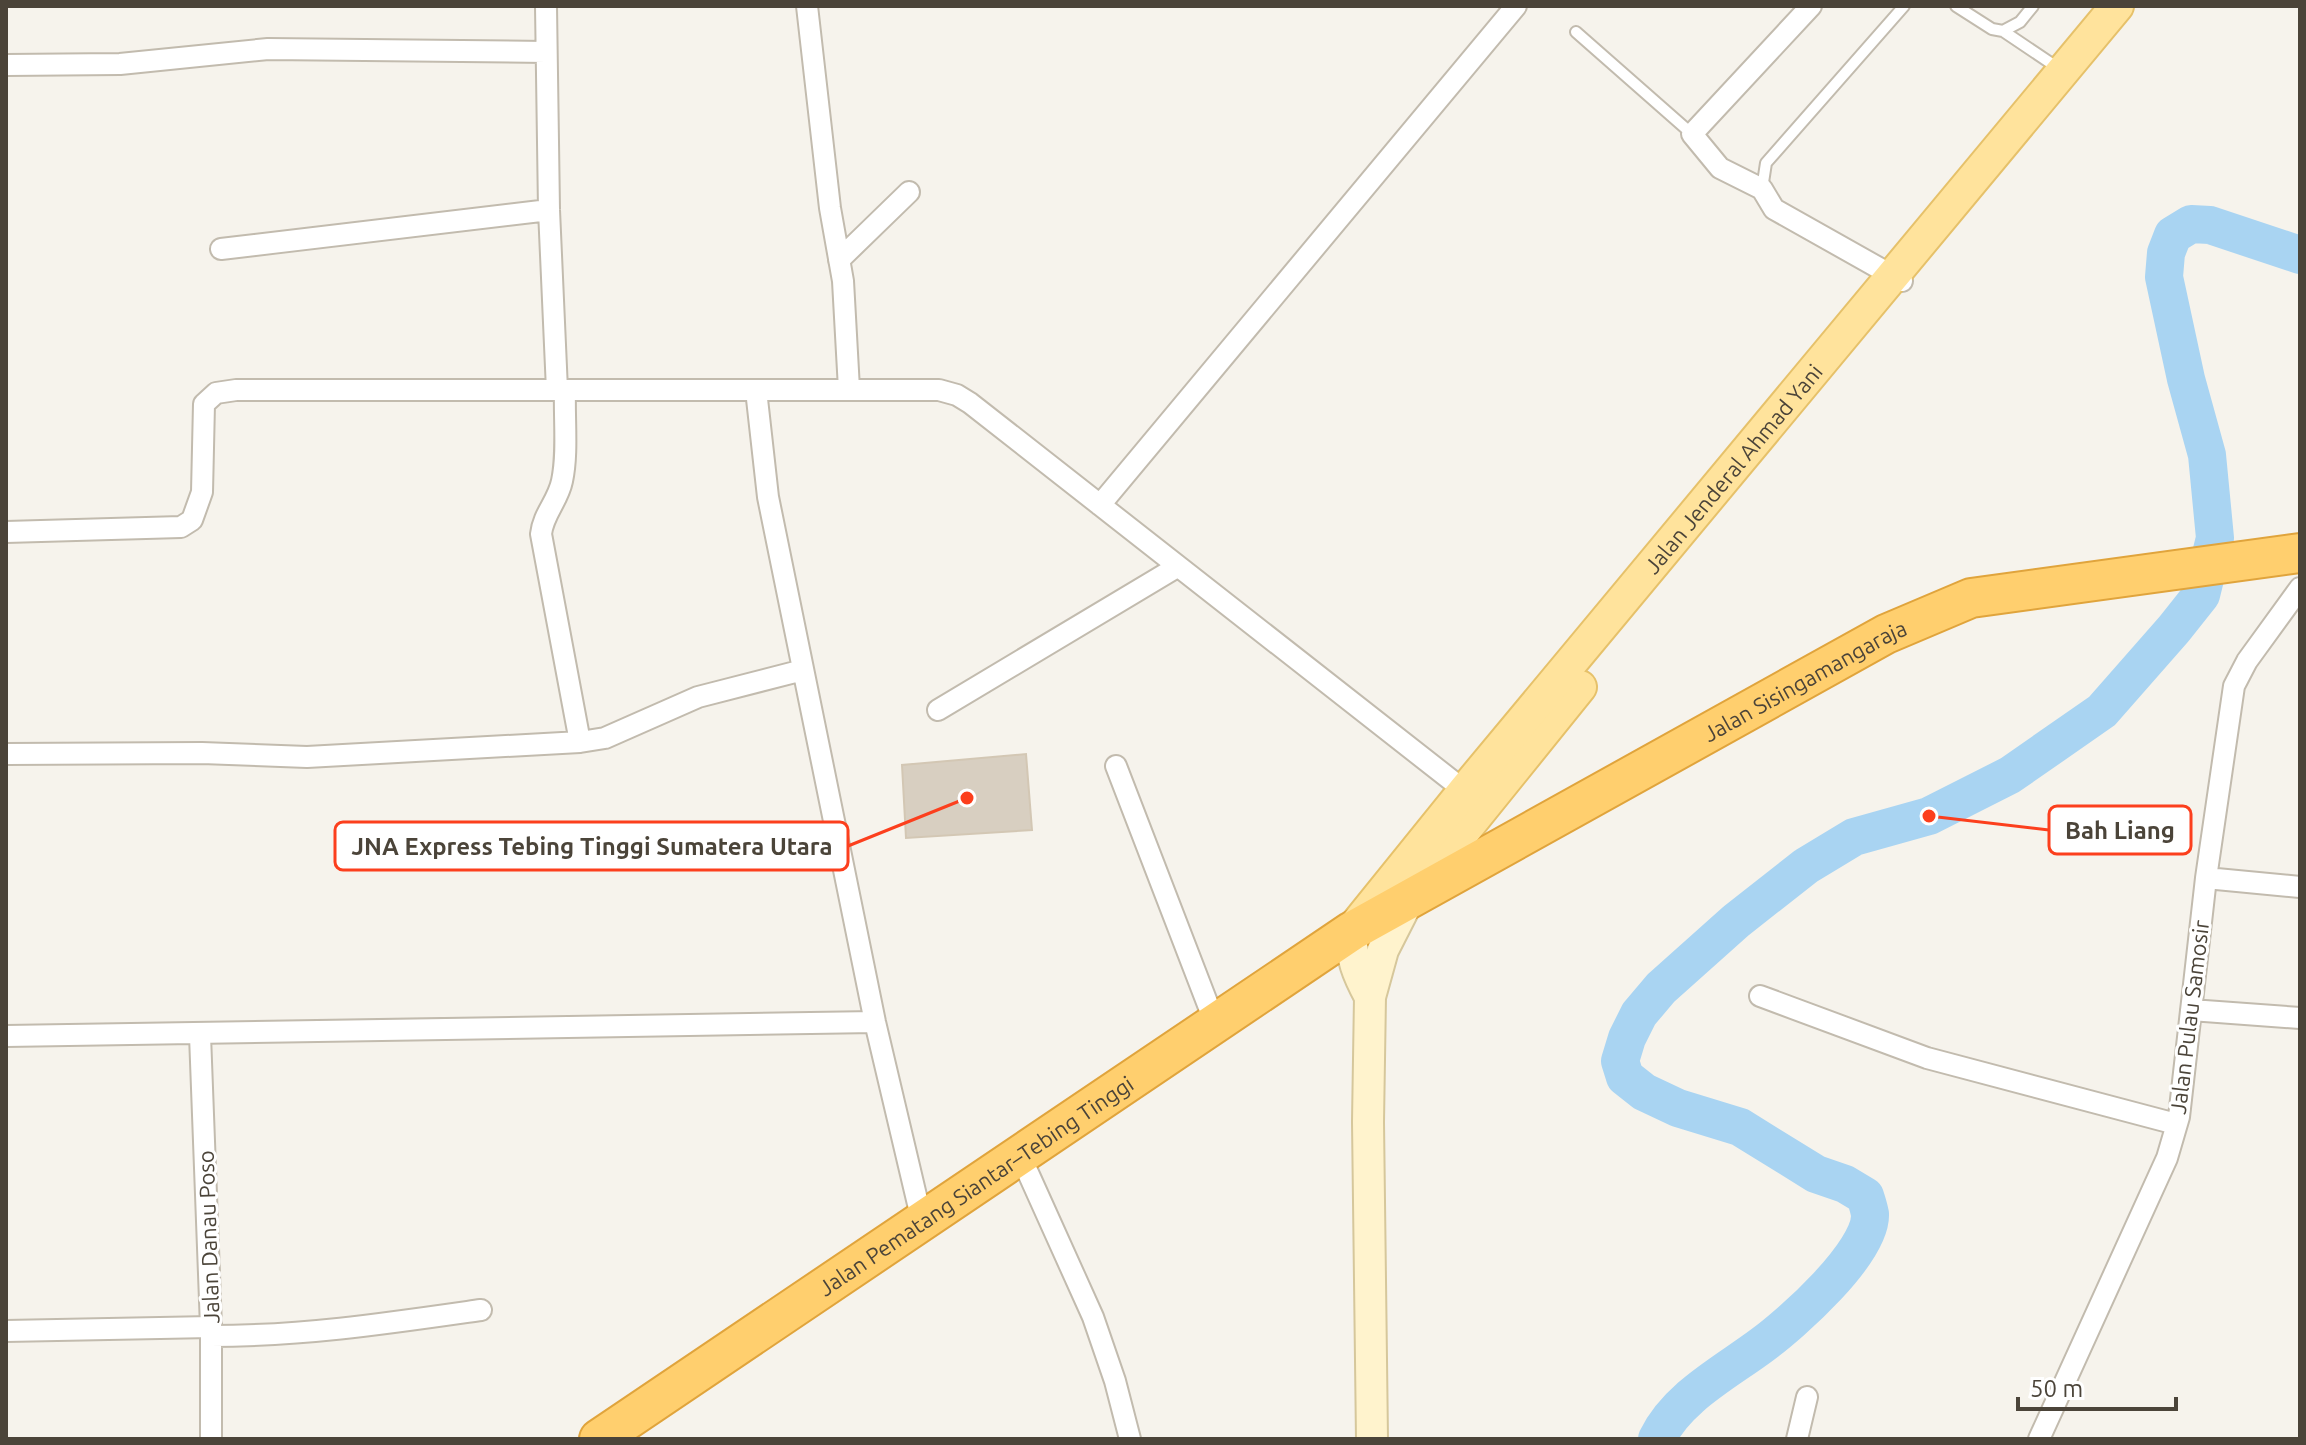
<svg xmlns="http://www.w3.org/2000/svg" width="2306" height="1445" viewBox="0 0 2306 1445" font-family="Ubuntu,sans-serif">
<rect width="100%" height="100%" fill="#f6f3ec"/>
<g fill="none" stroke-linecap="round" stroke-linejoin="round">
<path stroke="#a9d4f2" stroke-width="38" d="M 1657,1439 C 1677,1397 1726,1372 1762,1345 C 1791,1324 1872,1252 1870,1214 C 1869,1209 1867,1202 1865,1196 L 1845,1184 L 1816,1174 L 1740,1127 L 1678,1108 L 1644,1092 L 1625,1077 L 1620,1061 L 1627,1038 L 1639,1014 L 1661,988 L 1736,921 L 1806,866 L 1854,837 L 1929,816 L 2010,775 L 2102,711 L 2174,629 L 2201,595 L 2215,538 L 2207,455 L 2186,379 L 2164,277 L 2166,253 L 2173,235 L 2191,224 L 2210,225 L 2300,255"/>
</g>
<path fill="#d8cfc1" stroke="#d3c7b4" stroke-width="2" d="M 1026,754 L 1032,830 L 906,838 L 902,765 Z"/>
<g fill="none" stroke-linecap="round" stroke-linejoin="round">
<g stroke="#c2bbae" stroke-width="14">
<path id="lane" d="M 1956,6 L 1992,29 L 2003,31 L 2020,22 L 2033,6
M 2003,31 L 2058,68
M 1576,32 L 1692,134
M 1762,189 L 1766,163 L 1904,6"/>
</g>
<g stroke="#c2bbae" stroke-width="24">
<path id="street" d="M 546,6 L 549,210 L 557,390
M 807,6 L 830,208 L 843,281 L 849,389
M 1811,6 L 1692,134 L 1720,168 L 1762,189 L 1774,209 L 1902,281
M 6,65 L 120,64 L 268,49 L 546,52
M 221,249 L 549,210
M 839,260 L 909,192
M 565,390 C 564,419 568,453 562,481 C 558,501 543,514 541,534 L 580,742
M 756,390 L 768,497 L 875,1022 L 922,1221
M 1100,505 L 1516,6
M 6,532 L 181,527 L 192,520 L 202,492 L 204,404 L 216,393 L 236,390 L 939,390 L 957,395 L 970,403 L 1474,798
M 938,710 L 1177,567
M 6,754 L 202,753 L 307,757 L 580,742 L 605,738 L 698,697 L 803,670
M 1116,766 L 1215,1023
M 2206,878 L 2300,887
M 1760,996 L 1927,1058 L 2176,1124
M 2191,1010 L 2300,1018
M 200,1035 L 211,1327 L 211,1439
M 6,1036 L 875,1022
M 1020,1155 L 1093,1317 L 1115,1381 L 1130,1439
M 6,1331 L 211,1327
M 211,1336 C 304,1336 390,1323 481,1310
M 1797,1439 L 1807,1397
M 2039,1439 L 2167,1158 L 2179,1117 L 2206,878 L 2234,686 L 2247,661 L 2300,588"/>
</g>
<g stroke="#d6c79b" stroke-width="34">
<path id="secondary" d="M 1352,931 C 1350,957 1358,975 1370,997
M 1372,1439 L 1368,1122 L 1370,997 L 1383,950 L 1409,899"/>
</g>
<g stroke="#e6c16a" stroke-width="36">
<g id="primary">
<path d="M 1413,894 L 1580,687"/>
<path id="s1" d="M 1356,925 L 1465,790 L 2117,6"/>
</g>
</g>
<g stroke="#e0a43c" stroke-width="42">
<g id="highway">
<path id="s2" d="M 599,1439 L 1352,931 L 1886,634 L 1971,598 L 2300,553"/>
</g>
</g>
<use href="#lane" stroke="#fff" stroke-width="10"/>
<use href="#street" stroke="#fff" stroke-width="20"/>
<use href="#secondary" stroke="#fff3cd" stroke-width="30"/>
<use href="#primary" stroke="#ffe39c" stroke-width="32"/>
<use href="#highway" stroke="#ffcf6e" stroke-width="38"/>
</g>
<g text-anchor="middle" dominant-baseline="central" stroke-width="6" stroke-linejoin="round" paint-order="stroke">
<g font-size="22" fill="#4b4439" stroke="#fff">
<text stroke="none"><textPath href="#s1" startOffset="592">Jalan Jenderal Ahmad Yani</textPath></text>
<text stroke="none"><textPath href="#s2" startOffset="1426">Jalan Sisingamangaraja</textPath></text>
<text transform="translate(2189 1017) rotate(-83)">Jalan Pulau Samosir</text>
<text stroke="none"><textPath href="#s2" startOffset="454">Jalan Pematang Siantar–Tebing Tinggi</textPath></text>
<text transform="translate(208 1237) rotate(-92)">Jalan Danau Poso</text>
</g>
</g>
<path fill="none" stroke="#fc3f1d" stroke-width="3" d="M1929 816L2049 830M967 798L848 846"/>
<g fill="#fc3f1d" stroke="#fff" stroke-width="3">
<circle cx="1929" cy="816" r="8"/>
<circle cx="967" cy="798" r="8"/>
</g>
<g fill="#fff" stroke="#fc3f1d" stroke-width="3">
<rect x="2049" y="806" width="142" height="48" rx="8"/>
<rect x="335" y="822" width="513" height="48" rx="8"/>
</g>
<g font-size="24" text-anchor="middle" font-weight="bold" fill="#4b4439">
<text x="2120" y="839">Bah Liang</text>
<text x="592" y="855">JNA Express Tebing Tinggi Sumatera Utara</text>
</g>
<rect width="2306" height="1445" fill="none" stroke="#4b4439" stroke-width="16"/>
<path d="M2018 1397v12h158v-12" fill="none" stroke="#4b4439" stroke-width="4"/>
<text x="2030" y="1397" font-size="24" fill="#4b4439" stroke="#ffffff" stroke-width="6" paint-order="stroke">50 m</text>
</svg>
